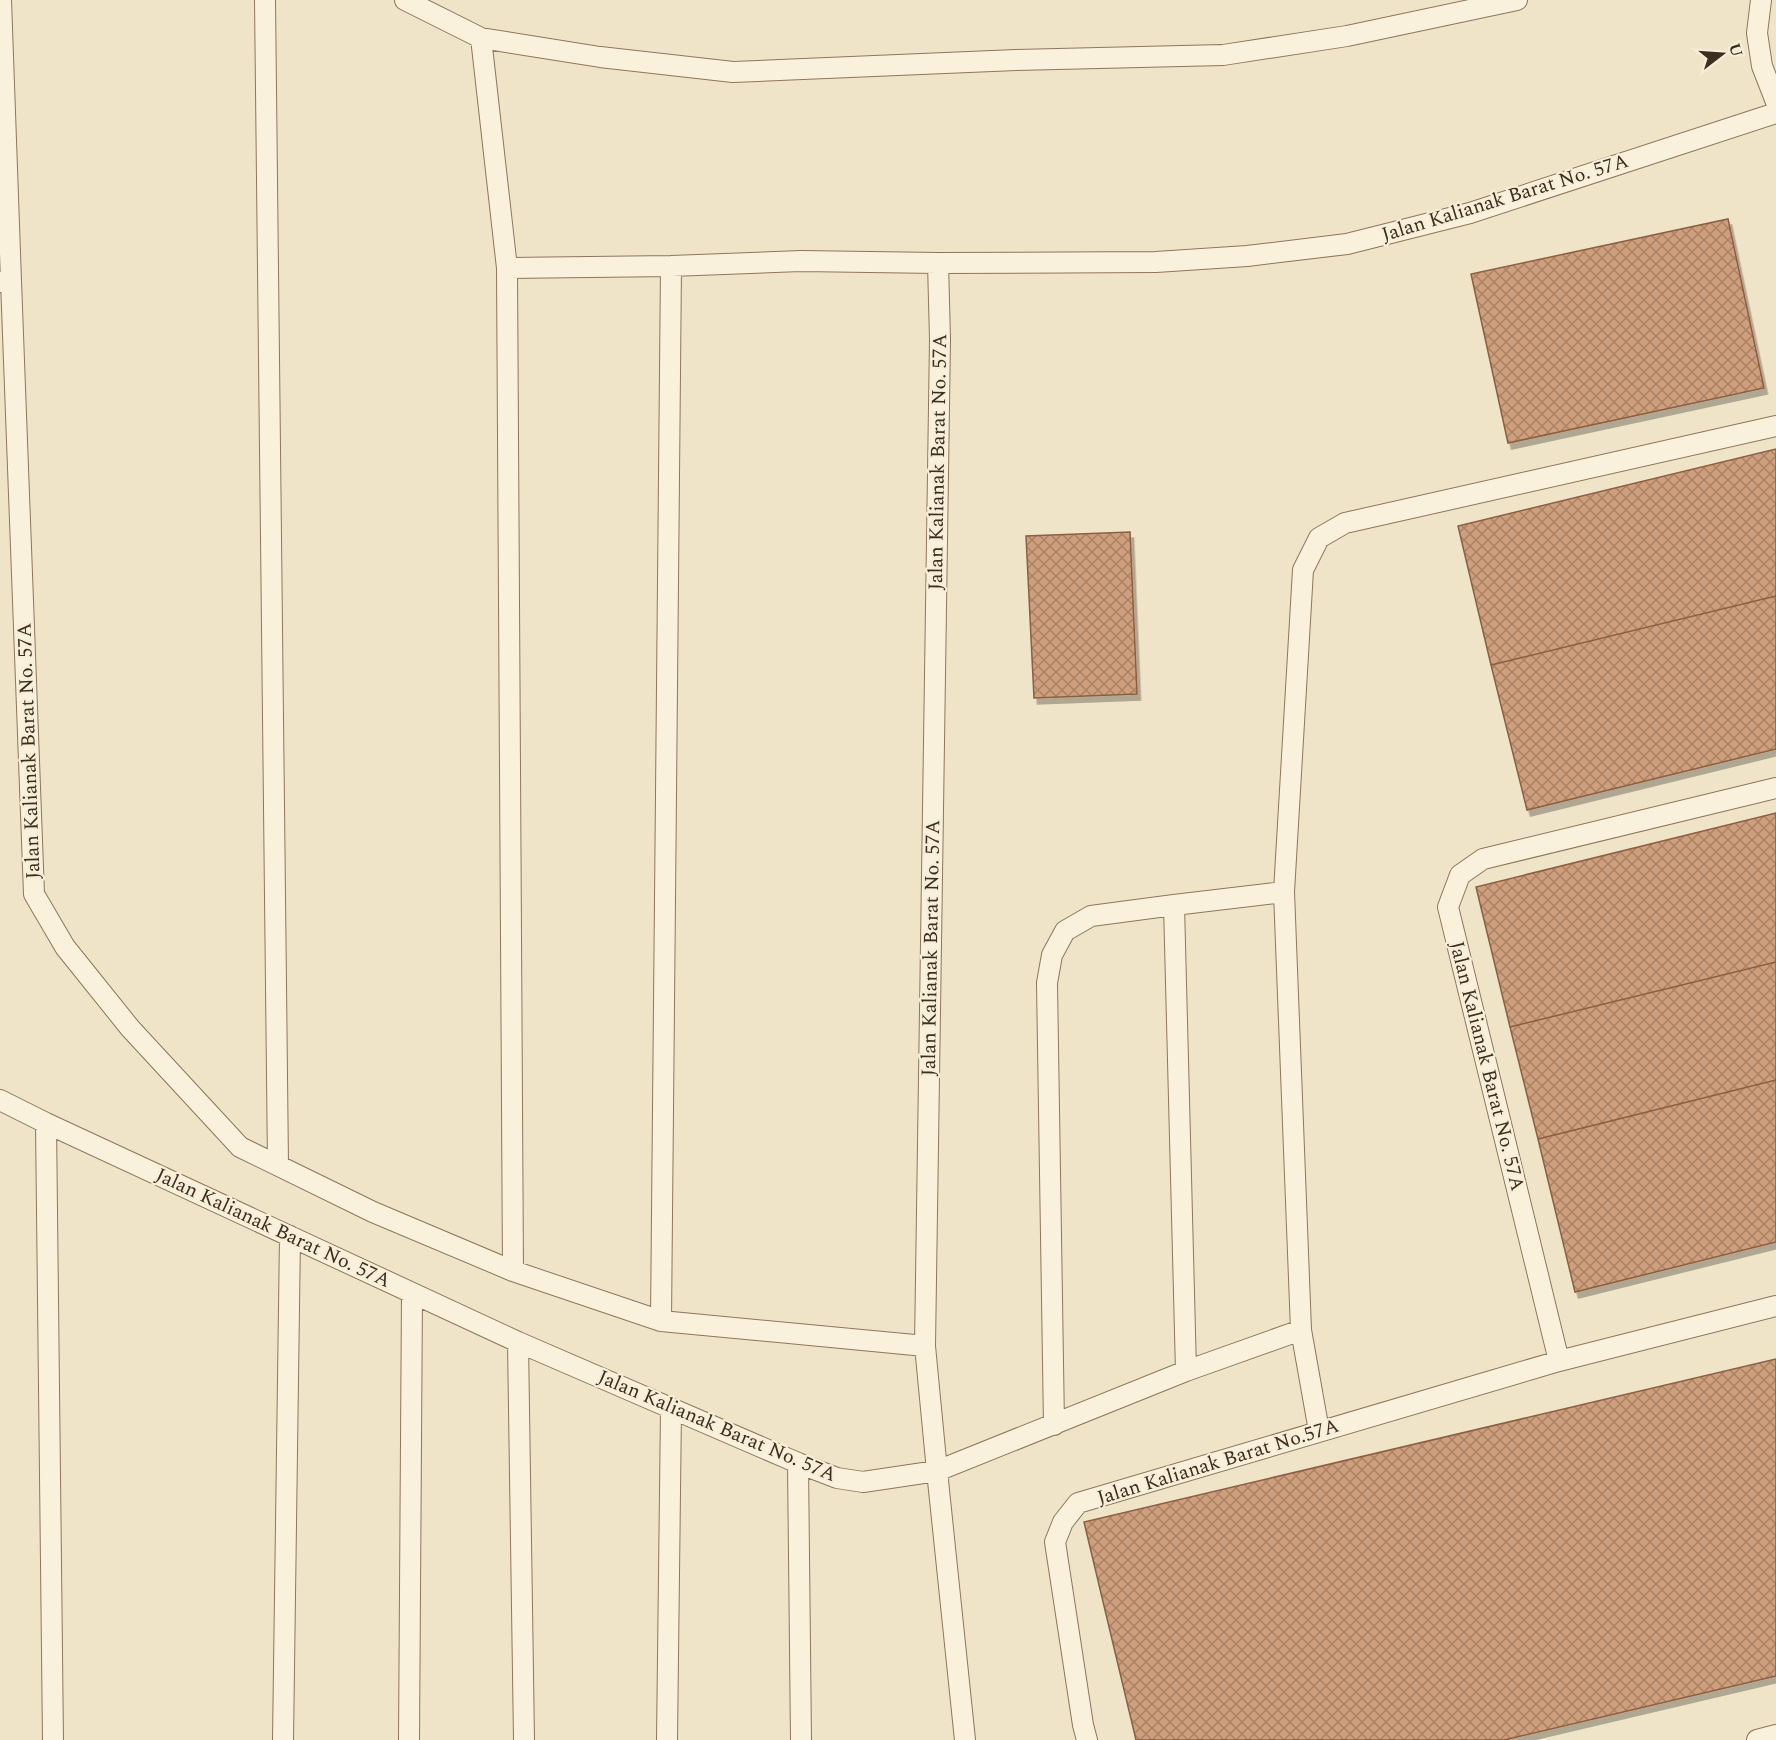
<svg xmlns="http://www.w3.org/2000/svg" width="1776" height="1740" viewBox="0 0 1776 1740" font-family="Spectral,serif">
<defs>
<pattern id="building-cross-hatch" width="8" height="8" patternUnits="userSpaceOnUse" patternTransform="scale(1.5)"><rect width="8" height="8" fill="#cf9f7d"/><path d="M0 0l8 8M0 8l8-8" fill="none" stroke="#a98266"/></pattern>
<filter id="shadow"><feDropShadow dx="3.5" dy="6" stdDeviation="0" flood-color="#0004"/></filter>
</defs>
<rect width="100%" height="100%" fill="#f0e4c8"/>
<path fill="url(#building-cross-hatch)" stroke="#8d5f41" stroke-width="1.5" filter="url(#shadow)" d="M 1728,219 L 1764,388 L 1508,443 L 1471,274 Z
M 1776,449 L 1776,596 L 1491,665 L 1458,526 Z
M 1130,532 L 1137,694 L 1034,698 L 1026,536 Z
M 1776,596 L 1776,749 L 1527,810 L 1491,665 Z
M 1776,813 L 1776,962 L 1510,1027 L 1476,887 Z
M 1776,962 L 1776,1080 L 1538,1139 L 1510,1027 Z
M 1776,1080 L 1776,1242 L 1575,1292 L 1538,1139 Z
M 1776,1359 L 1776,1676 L 1504,1740 L 1136,1740 L 1084,1522 Z"/>
<g fill="none" stroke-linecap="round" stroke-linejoin="round">
<g stroke="#8d765c" stroke-width="22">
<path id="service" d="M 1,0 L 11,281
M 265,0 L 278,1165
M 405,0 L 481,38 L 600,57 L 733,72 L 1016,60 L 1223,55 L 1347,36 L 1517,0
M 1761,0 L 1757,33 L 1762,66 L 1776,102
M 481,38 L 507,268 L 513,1271
M 507,268 L 671,266 L 801,261 L 938,263
M 0,282 L 11,281 L 34,894 L 65,947 L 130,1028 L 240,1147 L 373,1212 L 513,1271 L 661,1321 L 925,1346
M 0,1100 L 46,1123 L 518,1342 L 798,1463 L 837,1478 L 863,1482 L 937,1471 L 925,1346 L 940,339 L 938,263 L 1156,262 L 1247,256 L 1347,244 L 1470,213 L 1776,113
M 46,1123 L 53,1740
M 661,1321 L 671,266
M 518,1342 L 524,1740
M 1559,1361 L 1448,907 L 1460,875 L 1483,859 L 1776,788
M 1186,1371 L 1174,905 L 1284,892
M 1054,1425 L 1047,983 L 1052,955 L 1065,931 L 1091,916 L 1174,905
M 1319,1431 L 1301,1330 L 1284,892 L 1303,570 L 1319,538 L 1345,523 L 1776,426
M 798,1463 L 801,1740
M 283,1740 L 290,1236
M 409,1740 L 412,1293
M 667,1740 L 671,1409
M 965,1740 L 937,1471 L 1186,1371 L 1301,1330
M 1087,1740 L 1083,1725 L 1055,1542 L 1063,1522 L 1078,1503 L 1559,1361 L 1776,1306
M 1757,1740 L 1776,1735"/>
</g>
<use href="#service" stroke="#faf1dc" stroke-width="20"/>
</g>
<g text-anchor="middle" dominant-baseline="central" stroke-width="4.5" stroke-linejoin="round" paint-order="stroke">
<g font-size="20" fill="#3d2e20" stroke="#f7eed8">
<text transform="translate(1505 198) rotate(-17)">Jalan Kalianak Barat No. 57A</text>
<text transform="translate(938 462) rotate(-89)">Jalan Kalianak Barat No. 57A</text>
<text transform="translate(29 751) rotate(-92)">Jalan Kalianak Barat No. 57A</text>
<text transform="translate(931 948) rotate(-89)">Jalan Kalianak Barat No. 57A</text>
<text transform="translate(1487 1066) rotate(76)">Jalan Kalianak Barat No. 57A</text>
<text transform="translate(273 1228) rotate(25)">Jalan Kalianak Barat No. 57A</text>
<text transform="translate(717 1426) rotate(23)">Jalan Kalianak Barat No. 57A</text>
<text transform="translate(1218 1462) rotate(-17)">Jalan Kalianak Barat No.57A</text>
</g>
</g>
<g transform="translate(1722 54) rotate(73)" stroke="#f7eed8" stroke-width="4.5" paint-order="stroke">
<path d="M0-4.5L10 22L0 15L-10 22Z" fill="#3d2e20"/>
<text y="-9" font-size="16" font-weight="bold" text-anchor="middle" fill="#3d2e20">U</text>
</g>
</svg>
